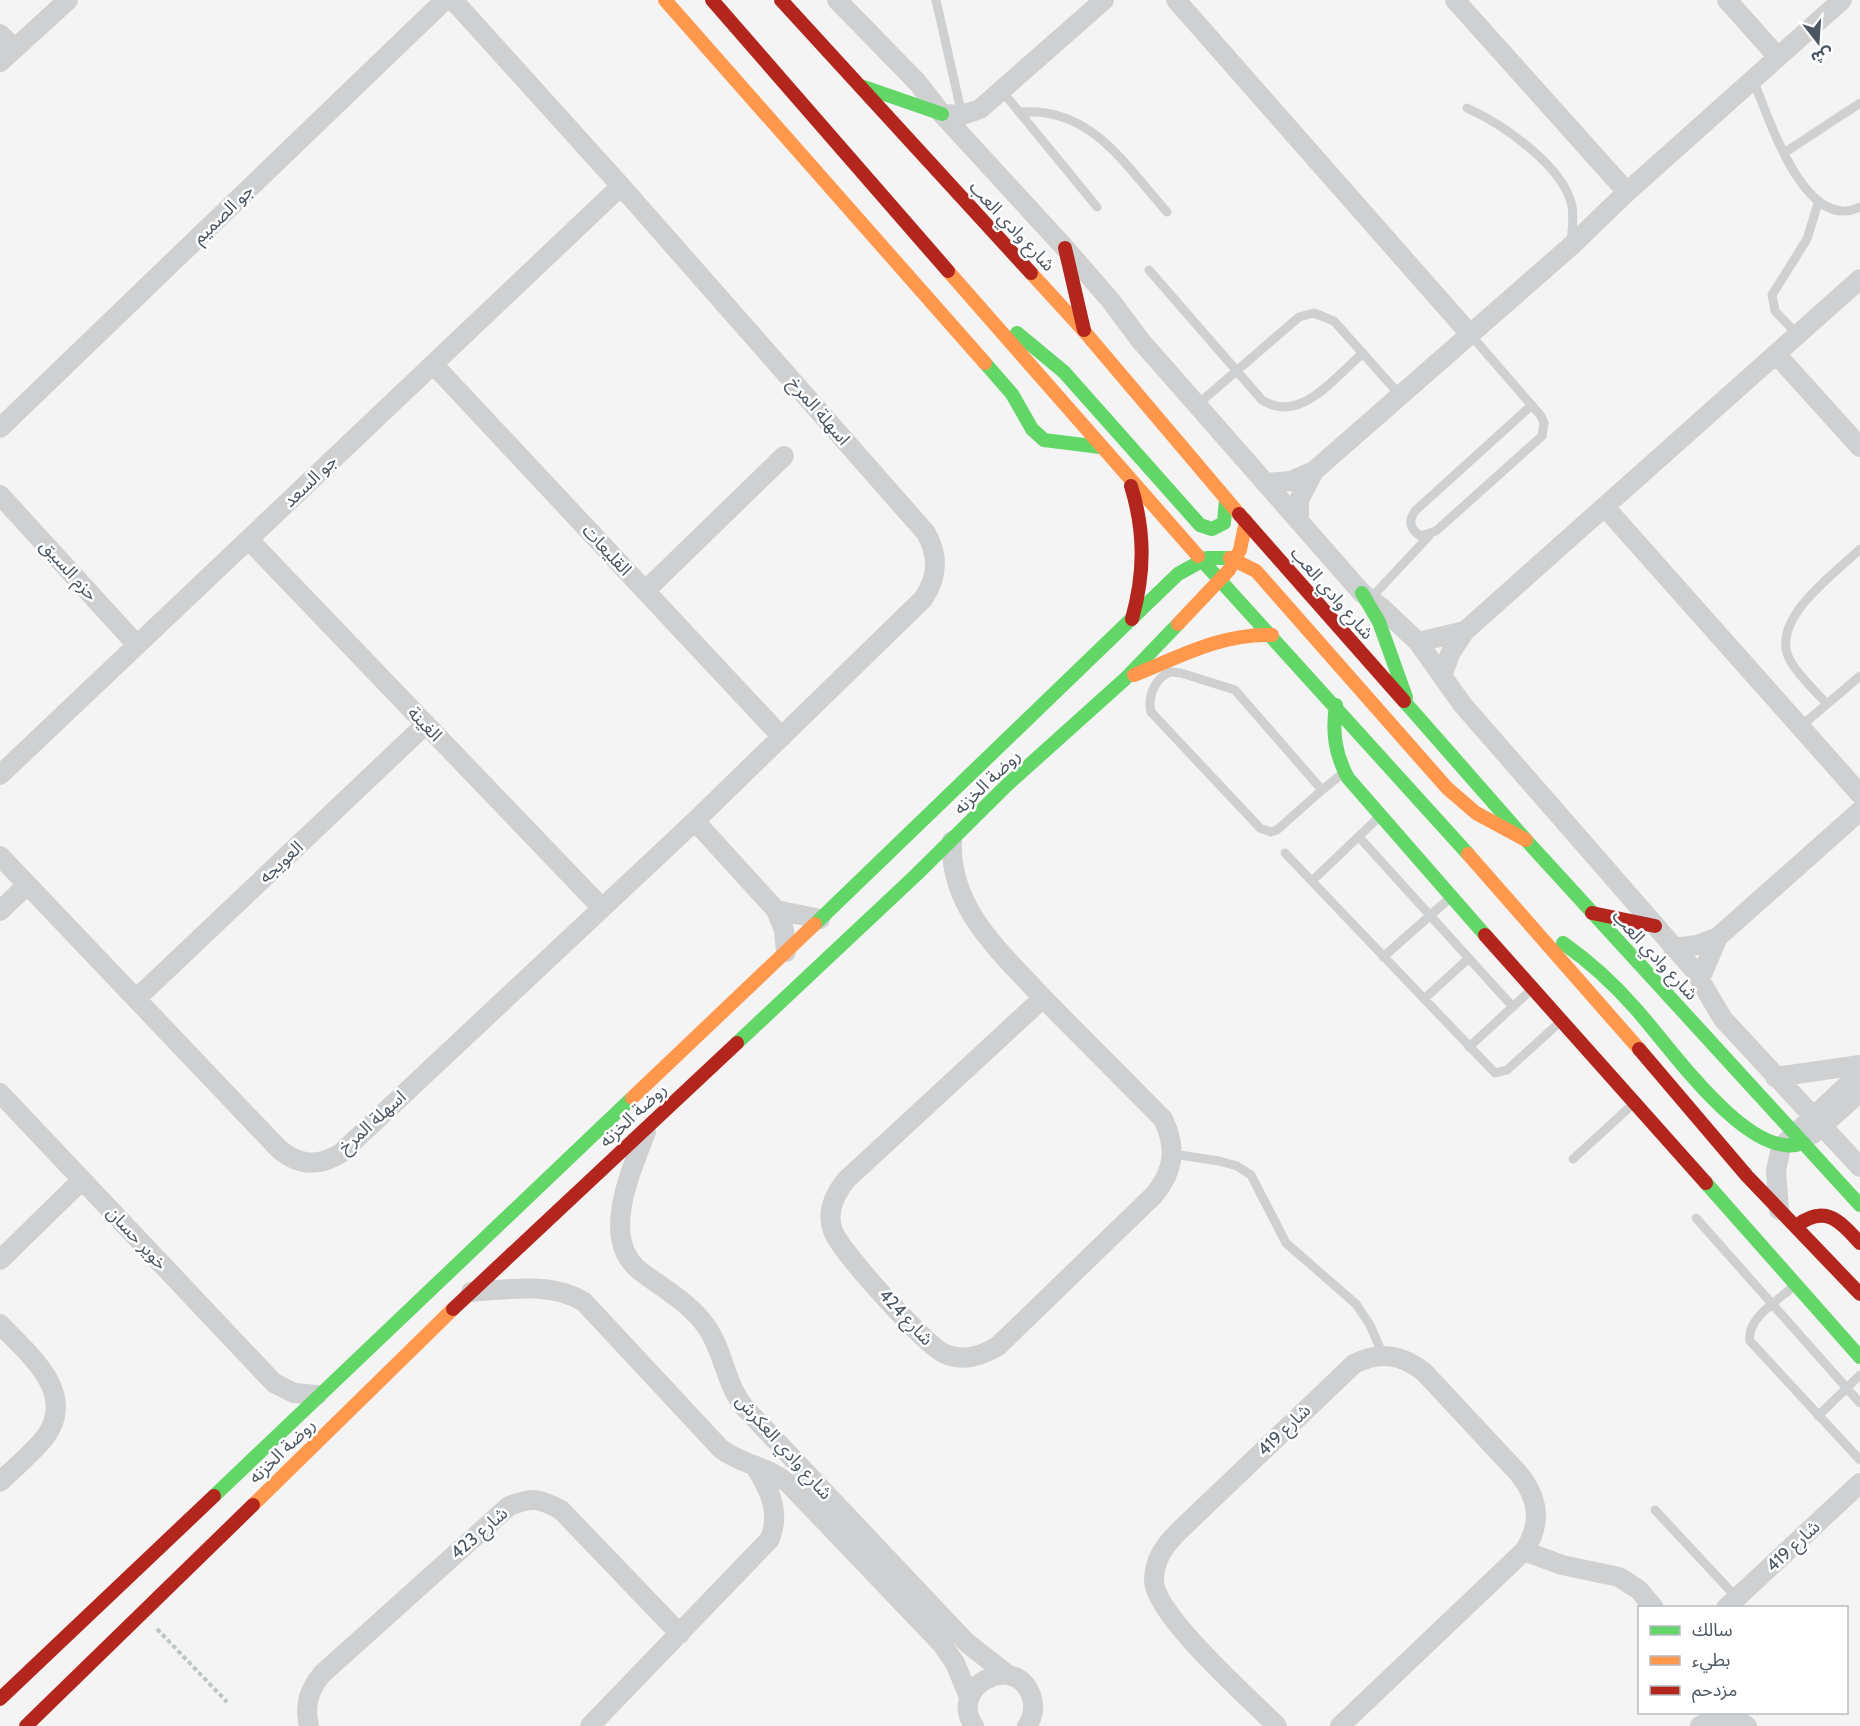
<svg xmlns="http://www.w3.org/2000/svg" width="1860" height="1726" viewBox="0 0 1860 1726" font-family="Cabin,'Noto Sans Arabic',sans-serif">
<rect width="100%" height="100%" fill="#f4f4f4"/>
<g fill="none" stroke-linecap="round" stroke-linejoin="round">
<path stroke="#bcc7c4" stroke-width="4" stroke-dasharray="4.5 3" stroke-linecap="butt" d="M 157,1629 L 227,1702"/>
<path stroke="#ced0d2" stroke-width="9" d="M 936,0 L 962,115
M 1753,80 C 1769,117 1804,234 1860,207
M 1002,91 L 1097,207
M 1467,108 C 1502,124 1563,165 1572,206 C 1574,218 1572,231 1571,243
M 1020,112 C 1092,107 1124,164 1167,212
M 1784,153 L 1860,103
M 1149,270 L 1262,400 C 1300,425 1336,376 1363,353
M 1469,333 L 1541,416 L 1544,423 L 1542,436 L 1436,531 L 1421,536 C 1409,529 1408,520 1416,510 L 1532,405
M 1798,335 L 1775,311 L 1772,295 L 1807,239 L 1818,203
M 1197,405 L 1299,317 L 1314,313 L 1334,321 L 1399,394
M 1860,549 C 1834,575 1766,621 1791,662 C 1800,677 1815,691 1827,704 L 1860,676
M 1370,599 L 1429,536
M 1170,672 L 1181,673 L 1235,690 L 1322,790 L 1277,830 L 1271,832 L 1260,828 L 1151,712 C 1147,697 1155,678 1170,672 Z
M 1800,727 L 1827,704
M 1322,790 L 1342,774
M 1359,837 L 1513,1007
M 1285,853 L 1495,1073 L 1507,1070 L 1560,1022
M 1312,881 L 1378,818
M 1383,957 L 1450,898
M 1424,999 L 1469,958
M 1469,1047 L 1531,990
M 1173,1154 L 1219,1161 L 1237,1166 L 1251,1175 L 1286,1243 L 1356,1304 L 1370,1325 L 1383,1355
M 1573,1159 L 1633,1104
M 1696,1218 L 1860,1403
M 1793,1287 C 1778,1300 1746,1319 1750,1341 L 1860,1460
M 1818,1416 L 1860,1375
M 1655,1510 L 1737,1598"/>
<path stroke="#ced0d2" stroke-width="20" d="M 837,0 L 918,83 L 942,114 L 1065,248 L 1111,301 L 1140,340 L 1362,593 L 1382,608 L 1418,642 L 1462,704 L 1694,970 L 1723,1019 L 1860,1167
M 1176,0 L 1469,333
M 1455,0 L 1627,192
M 1727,0 L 1778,57
M 0,34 L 14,48
M 0,62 L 68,0
M 942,114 L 962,115 L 980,109 L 1104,0
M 1776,354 L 1860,447
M 433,364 L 782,737
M 0,428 L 445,0
M 1266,483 L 1291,481 L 1314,471
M 0,495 L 137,645
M 1605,507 L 1860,794
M 1299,521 L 1299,500 L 1314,471 L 1571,246 L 1627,192 L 1842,0
M 249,540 L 602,908
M 645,591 L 784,456
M 1418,642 L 1465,631
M 1442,675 L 1451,652 L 1465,631 L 1860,279
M 0,775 L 621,186
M 695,821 L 776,910 L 784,930 L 786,952
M 952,841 C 949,909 1001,952 1043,998
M 0,856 L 278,1148 C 298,1166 319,1167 341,1153 L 695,821 L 923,599 C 938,577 939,556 926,533 L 621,186 L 453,0
M 776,910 L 820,919
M 0,911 L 27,885
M 1673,948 L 1697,945 L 1718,937 L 1860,811
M 1700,979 L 1718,937
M 1043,998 L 1163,1119 C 1177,1148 1174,1171 1154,1195 L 998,1346 C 982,1356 964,1362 945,1354 C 926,1346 840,1251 833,1231 C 826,1212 834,1195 846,1180 Z
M 136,999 L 426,724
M 1775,1077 L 1860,1065
M 0,1093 L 274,1383 L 294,1393 L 317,1395
M 646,1132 C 631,1171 600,1238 639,1270 C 662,1288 689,1302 706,1326 C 724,1351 725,1384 745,1408 L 967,1643 L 1008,1675
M 1813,1134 L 1860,1092
M 1779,1210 L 1776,1171 L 1781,1147 L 1860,1073
M 0,1260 L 82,1180
M 471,1292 C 507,1289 552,1282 584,1302 L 721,1449 C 742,1465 768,1466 789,1484 L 941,1643 L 955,1663 L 969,1697
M 0,1324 C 28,1354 77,1392 46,1436 C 33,1453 15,1467 0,1482
M 1524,1551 L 1562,1565 L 1619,1577 L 1639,1590 L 1654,1608
M 1726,1608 L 1860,1483
M 309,1726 C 304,1705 309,1690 322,1674 L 509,1506 C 533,1497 539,1498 561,1510 L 680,1634
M 590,1726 L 770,1539 C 781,1510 769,1489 754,1465
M 974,1726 C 947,1687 1014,1651 1031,1695 C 1035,1706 1033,1717 1027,1726
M 1277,1726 C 1250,1699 1155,1615 1154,1581 C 1154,1559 1165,1545 1180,1530 L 1354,1364 C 1380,1351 1401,1354 1424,1372 L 1519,1474 C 1539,1499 1542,1524 1524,1551 L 1340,1726
M 1700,1726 C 1716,1717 1731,1716 1747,1726"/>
<path stroke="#63d668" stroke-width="14" d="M 861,86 L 942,114
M 1017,333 L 1064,372 L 1200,525 L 1212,529 L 1224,523 L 1226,499
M 985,363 L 1012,394 L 1032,429 L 1044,440 L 1100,447
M 1198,556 L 1468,854
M 1362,593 L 1379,622 L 1406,697
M 1404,701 L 1526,840 L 1860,1205
M 1336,705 C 1332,732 1335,754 1348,778 L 1485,935
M 815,924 L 1178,574 L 1207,558 L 1230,558
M 1563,943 C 1590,962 1613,983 1635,1008 C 1668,1044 1749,1164 1803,1143
M 737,1043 L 916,875 L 1007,785 L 1125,679 L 1178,624
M 1706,1183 L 1860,1357
M 214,1496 L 632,1098"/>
<path stroke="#ff974d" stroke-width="14" d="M 665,0 L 985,363
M 948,271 L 1198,556
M 1031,273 L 1084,331 L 1239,514
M 1230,558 L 1256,571 L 1447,788 L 1476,813 L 1526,840
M 1178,624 L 1229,570 L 1240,550 L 1246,521
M 1134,675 C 1179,657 1222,633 1272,635
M 1468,854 L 1639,1049
M 632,1098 L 815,924
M 253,1505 L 453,1309"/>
<path stroke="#b3261e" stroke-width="14" d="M 712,0 L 948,271
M 781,0 L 1031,273
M 1065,248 L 1084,330
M 1131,486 C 1145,531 1145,573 1132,619
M 1239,514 L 1404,701
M 1592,913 L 1655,926
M 1485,935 L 1706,1183
M 1639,1049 L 1747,1176 L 1860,1294
M 1796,1226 C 1825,1204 1839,1220 1860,1243
M 453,1309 L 737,1043
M 0,1699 L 214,1496
M 26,1726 L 253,1505"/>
</g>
<g text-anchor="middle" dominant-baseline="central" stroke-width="5" stroke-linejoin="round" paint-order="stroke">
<g font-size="18" fill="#4a5661" stroke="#fff">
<text transform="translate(223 214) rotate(-44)">جو الصميم</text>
<text transform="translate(1012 226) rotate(47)">شارع وادي العب</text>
<text transform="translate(819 411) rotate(49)">اسهلة المرخ</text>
<text transform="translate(310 481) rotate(-44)">جو السعد</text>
<text transform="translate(607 550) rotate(47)">القليعات</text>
<text transform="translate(69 570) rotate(48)">حزم السيق</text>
<text transform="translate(1332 593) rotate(49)">شارع وادي العب</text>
<text transform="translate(425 724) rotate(46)">الغينة</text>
<text transform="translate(987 782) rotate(-44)">روضة الخزنه</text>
<text transform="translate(281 862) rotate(-43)">العويجه</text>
<text transform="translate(1655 955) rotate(47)">شارع وادي العب</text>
<text transform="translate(633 1115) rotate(-43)">روضة الخزنه</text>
<text transform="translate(372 1122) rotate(-42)">اسهلة المرخ</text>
<text transform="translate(137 1238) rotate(47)">خوير حسان</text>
<text transform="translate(906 1317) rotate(47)">شارع 424</text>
<text transform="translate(1284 1430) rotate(-44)">شارع 419</text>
<text transform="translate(784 1447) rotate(48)">شارع وادي العكرش</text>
<text transform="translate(282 1451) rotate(-44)">روضة الخزنه</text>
<text transform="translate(479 1533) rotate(-41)">شارع 423</text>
<text transform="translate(1793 1546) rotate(-43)">شارع 419</text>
</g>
</g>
<rect x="1638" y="1606" width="210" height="108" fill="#ffffff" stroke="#b7bbc0" stroke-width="1.5"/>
<rect x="1650" y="1626" width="30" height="9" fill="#63d668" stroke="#b7bbc0" stroke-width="1.5"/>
<text x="1692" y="1636" font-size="18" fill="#4a5661">سالك</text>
<rect x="1650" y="1656" width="30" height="9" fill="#ff974d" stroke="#b7bbc0" stroke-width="1.5"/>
<text x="1692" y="1666" font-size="18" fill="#4a5661">بطيء</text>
<rect x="1650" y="1686" width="30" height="9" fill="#b3261e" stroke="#b7bbc0" stroke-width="1.5"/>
<text x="1692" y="1696" font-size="18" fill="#4a5661">مزدحم</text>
<g transform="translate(1818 42) rotate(163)" stroke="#ffffff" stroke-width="4.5" paint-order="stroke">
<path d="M0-4.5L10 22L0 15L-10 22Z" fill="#4a5661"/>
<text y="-9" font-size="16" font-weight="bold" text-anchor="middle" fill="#4a5661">ش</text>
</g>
</svg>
